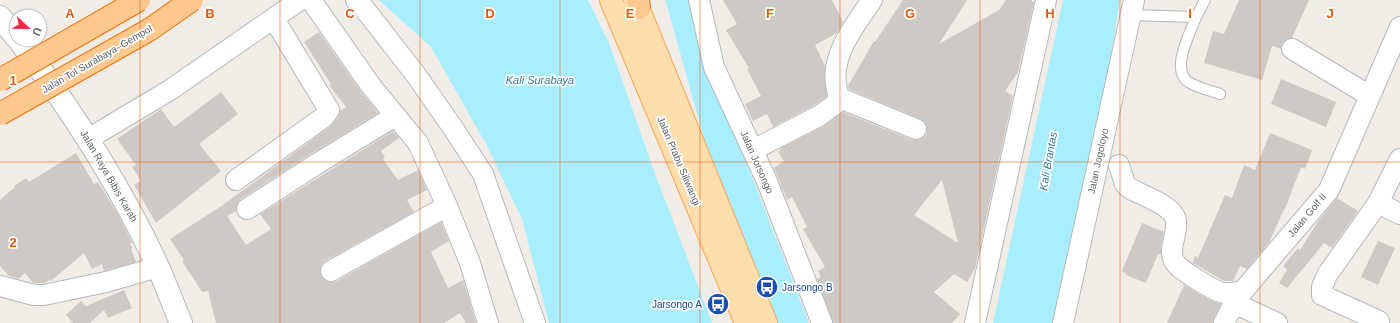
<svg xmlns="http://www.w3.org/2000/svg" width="1400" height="323" viewBox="0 0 1400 323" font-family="Helvetica,sans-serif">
<rect width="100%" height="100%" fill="#f1ece6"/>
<path fill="#a8eeff" d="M 379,0 L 588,0 L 609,43 L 654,171 L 712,323 L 549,323 L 522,219 L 486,144 L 431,47 Z
M 1063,0 L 1120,0 L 1099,128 L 1057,323 L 993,323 Z"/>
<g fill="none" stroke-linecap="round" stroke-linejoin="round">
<path stroke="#a8eeff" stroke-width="32" d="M 682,0 L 723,147 L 792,323"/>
</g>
<path fill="#cec9c5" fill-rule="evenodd" d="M 723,0 L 832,0 L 843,22 L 837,33 L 815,45 L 825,66 L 825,85 L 827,95 L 826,97 L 813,106 L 773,127 L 767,114 L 753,121 L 745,104 L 761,96 L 747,69 L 749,68 L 726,30 L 737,24 Z
M 903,0 L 967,0 L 939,44 L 999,10 L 1006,0 L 1031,0 L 1034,2 L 1018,72 L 1005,91 L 1013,96 L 975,269 L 967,282 L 954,274 L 934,292 L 960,314 L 952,323 L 833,323 L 817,279 L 821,277 L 818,271 L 825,267 L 803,229 L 807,227 L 792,197 L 787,200 L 774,168 L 784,161 L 778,152 L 783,147 L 824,126 L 843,112 L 912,140 L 918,140 L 923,138 L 927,133 L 927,128 L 925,122 L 921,119 L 849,89 L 848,86 L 874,41 L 875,42 ZM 942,180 L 958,243 L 914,215 Z
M 1239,0 L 1309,0 L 1292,38 L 1287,39 L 1282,43 L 1281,49 L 1272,46 L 1262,80 L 1204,63 L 1213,31 L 1224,34 Z
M 319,32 L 362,93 L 378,113 L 309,155 L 241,199 L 237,204 L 236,211 L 227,216 L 246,245 L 271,229 L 260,214 L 393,131 L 399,138 L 381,151 L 385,157 L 383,159 L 398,180 L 418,170 L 427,190 L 407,200 L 414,212 L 325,261 L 321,265 L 320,270 L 321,276 L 325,281 L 331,282 L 337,281 L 441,222 L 449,241 L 431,252 L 448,288 L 463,280 L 476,323 L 466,323 L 460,313 L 444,323 L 216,323 L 208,291 L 202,292 L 182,261 L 184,260 L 170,239 L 220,207 L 331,126 L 338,117 L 340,111 L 346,107 L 329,85 L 331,84 L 304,42 Z
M 1281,79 L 1336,102 L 1326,127 L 1271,104 Z
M 221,92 L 238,114 L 199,144 L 221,171 L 156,223 L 134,185 L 141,181 L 132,167 L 136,165 L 117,139 L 161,109 L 174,127 Z
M 1270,133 L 1312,150 L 1305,169 L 1301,167 L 1285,209 L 1284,209 L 1269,243 L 1247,269 L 1240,266 L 1233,281 L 1224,281 L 1193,263 L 1195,256 L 1198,258 L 1225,195 L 1232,198 L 1244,165 L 1255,170 Z
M 76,153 L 94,184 L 98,182 L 117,213 L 132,242 L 130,244 L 133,248 L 131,249 L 136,262 L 104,271 L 102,264 L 92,269 L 84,253 L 51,281 L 49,280 L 45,283 L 33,283 L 25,273 L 18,279 L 9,276 L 0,266 L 0,200 L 15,187 L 14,186 L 26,178 L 29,182 Z
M 1337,198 L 1358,211 L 1332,248 L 1324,243 L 1287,288 L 1279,283 L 1287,270 L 1283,266 L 1298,248 L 1300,250 L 1319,220 Z
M 1142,223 L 1164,232 L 1161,245 L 1161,255 L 1158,254 L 1146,283 L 1126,275 L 1127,274 L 1122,271 Z
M 1378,241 L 1395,248 L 1378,285 L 1361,277 Z
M 1184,285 L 1208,299 L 1221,304 L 1214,318 L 1213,323 L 1167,323 Z
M 124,290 L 132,308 L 108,318 L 104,310 L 90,323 L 73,323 L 66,315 L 81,301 L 86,306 Z"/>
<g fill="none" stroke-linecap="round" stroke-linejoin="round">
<g stroke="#b4b9bc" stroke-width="12">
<path id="service" d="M 1130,15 L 1196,17 L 1205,0
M 1196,17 C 1190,34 1169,71 1190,83 C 1199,88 1211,91 1220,94"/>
</g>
<g stroke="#b4b9bc" stroke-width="22">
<path id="minor" d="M 311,0 L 371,86 L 418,143 L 447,206 L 470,263 L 488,323
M 356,0 L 360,3 L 416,75 L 453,128 L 483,174 L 535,323
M 699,0 L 714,67 L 766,179 L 822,323
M 1292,49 L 1370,96
M 840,98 C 824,63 853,28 872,0
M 88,139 L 170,90 L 300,0
M 753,150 L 819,116 L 834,105 L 840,98 L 916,129
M 1400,159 L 1378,203 L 1400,214
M 1119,165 L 1125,184 L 1129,188 C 1141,195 1169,204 1175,217 C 1179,228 1172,240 1172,251 C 1172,256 1173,261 1177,265 C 1184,272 1215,292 1224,293 C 1230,294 1237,292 1243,291
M 236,180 L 324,117 L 329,110 L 274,19
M 1378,203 L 1327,275 L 1322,287 L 1322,295 L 1379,321
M 247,209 L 315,165 L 395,116
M 331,271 L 447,206
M 0,286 L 34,295 L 44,295 L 106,282 L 158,267
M 1234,303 L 1277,323
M 975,323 L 1046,0
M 1063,323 L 1134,0
M 1224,323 L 1234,303 L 1243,291 L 1329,190 L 1400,27"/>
</g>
<g stroke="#b4bbbf" stroke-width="24">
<path id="secondary" d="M 0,17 L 16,37
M 19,40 C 72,111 121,186 158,267 C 166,285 173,304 181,323"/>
</g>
<g stroke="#fca554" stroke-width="24">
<path id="primary" d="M 611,0 L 746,323
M 635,0 L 766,323"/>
</g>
<g stroke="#f76f00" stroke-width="24">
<path id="motorway" d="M 638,0 L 639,8"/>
</g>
<use href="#service" stroke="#fff" stroke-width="10"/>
<use href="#minor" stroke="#fff" stroke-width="20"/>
<use href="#secondary" stroke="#fff" stroke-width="22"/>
<use href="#primary" stroke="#ffdead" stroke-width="22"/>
<use href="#motorway" stroke="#ffc88f" stroke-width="22"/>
<g stroke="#f76f00" stroke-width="24" stroke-linecap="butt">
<path id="motorway-bridge" d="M 0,80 L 139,0
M 0,114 L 149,30 L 192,0"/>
</g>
<use href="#motorway-bridge" stroke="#ffc88f" stroke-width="22"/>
</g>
<path fill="none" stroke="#e8590c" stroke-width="1" stroke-opacity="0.55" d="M 140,0 L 140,323M 280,0 L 280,323M 420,0 L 420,323M 560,0 L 560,323M 700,0 L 700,323M 840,0 L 840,323M 980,0 L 980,323M 1120,0 L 1120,323M 1260,0 L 1260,323M 0,162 L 1400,162"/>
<defs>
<g id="bus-disc" transform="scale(1.15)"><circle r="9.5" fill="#1a4fb4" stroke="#fff"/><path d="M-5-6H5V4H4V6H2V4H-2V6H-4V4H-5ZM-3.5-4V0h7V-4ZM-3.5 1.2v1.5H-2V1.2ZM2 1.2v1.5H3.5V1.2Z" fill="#fff"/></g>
</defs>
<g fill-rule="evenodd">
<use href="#bus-disc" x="767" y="287"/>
<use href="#bus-disc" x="718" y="304"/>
</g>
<g text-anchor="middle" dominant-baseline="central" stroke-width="3.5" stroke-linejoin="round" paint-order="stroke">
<g font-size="10" fill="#5d6468" stroke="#fff">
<text transform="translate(97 59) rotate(-30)">Jalan Tol Surabaya–Gempol</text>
<text transform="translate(679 161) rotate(67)">Jalan Prabu Siliwangi</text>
<text transform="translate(1098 161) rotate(-78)">Jalan Jogoloyo</text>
<text transform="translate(757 162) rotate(66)">Jalan Jorsongo</text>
<text transform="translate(109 176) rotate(60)">Jalan Raya Bibis Karah</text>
<text transform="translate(1307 215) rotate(-50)">Jalan Golf II</text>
</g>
<g font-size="10" fill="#164399" stroke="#fff" text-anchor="start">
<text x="782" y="287">Jarsongo B</text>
<text x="702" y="304" text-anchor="end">Jarsongo A</text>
</g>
<g font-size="11" font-style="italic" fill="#327a95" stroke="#fff">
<text x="540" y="80">Kali Surabaya</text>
<text transform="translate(1048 161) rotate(-80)">Kali Brantas</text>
</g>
</g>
<g font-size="13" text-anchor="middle" font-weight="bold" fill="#e8590c" stroke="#fff" stroke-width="3.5" stroke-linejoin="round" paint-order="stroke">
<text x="70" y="18">A</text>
<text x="210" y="18">B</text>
<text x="350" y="18">C</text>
<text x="490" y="18">D</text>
<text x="630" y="18">E</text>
<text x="770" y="18">F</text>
<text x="910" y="18">G</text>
<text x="1050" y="18">H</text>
<text x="1190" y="18">I</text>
<text x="1330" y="18">J</text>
<text x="13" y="85">1</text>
<text x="13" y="247">2</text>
</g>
<g transform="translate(28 28) rotate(112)"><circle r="19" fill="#ffffff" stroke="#bec1c3"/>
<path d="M0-3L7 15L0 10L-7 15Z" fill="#f72748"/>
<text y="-6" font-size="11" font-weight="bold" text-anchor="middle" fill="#5d6468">U</text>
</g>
</svg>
